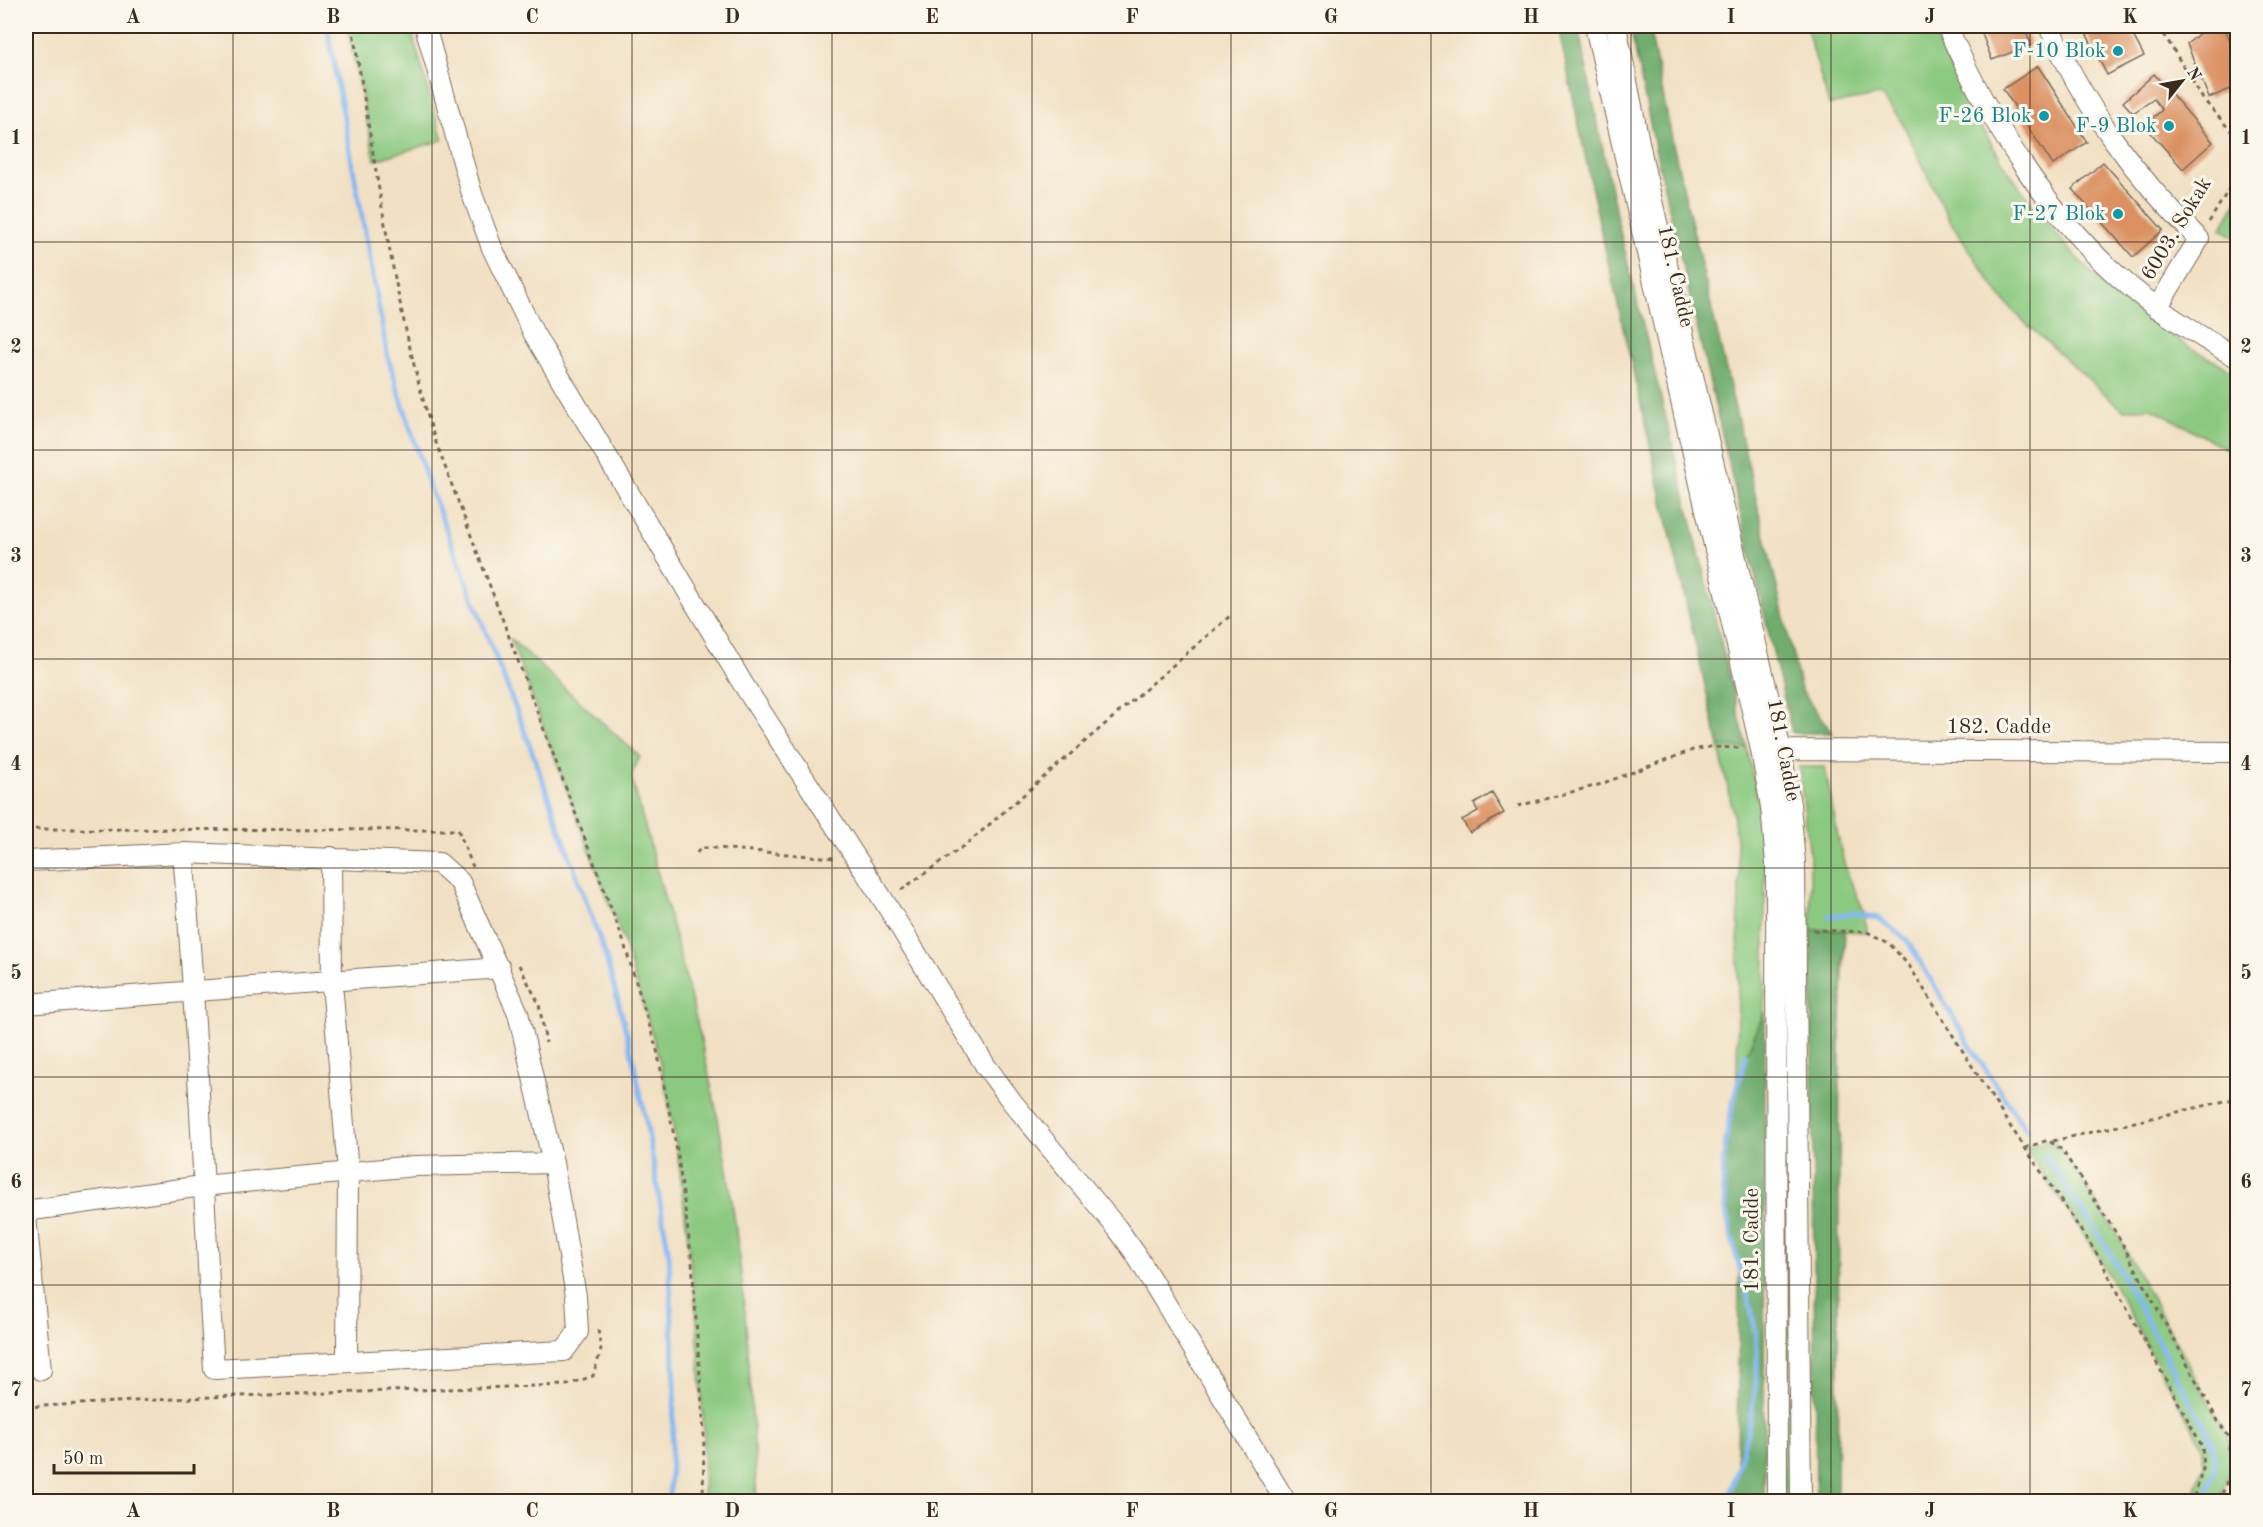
<svg xmlns="http://www.w3.org/2000/svg" width="2263" height="1527" viewBox="0 0 2263 1527" font-family="'Old Standard TT',serif">
<rect width="100%" height="100%" fill="#fbf7ec"/>
<filter id="ink" filterUnits="userSpaceOnUse"><feTurbulence type="fractalNoise" baseFrequency=".0167" numOctaves="2"/><feDisplacementMap in="SourceGraphic" scale="12" xChannelSelector="R" yChannelSelector="G"/><feConvolveMatrix kernelMatrix="1 2 1 2 8 2 1 2 1" color-interpolation-filters="sRGB"/></filter>
<filter id="wash" filterUnits="userSpaceOnUse"><feTurbulence type="fractalNoise" baseFrequency=".008" numOctaves="4" result="noise"/><feDisplacementMap in="SourceGraphic" scale="24" xChannelSelector="R" yChannelSelector="G"/><feGaussianBlur stdDeviation="1.35" result="paint"/><feColorMatrix in="noise" values="0 0 0 0 0 0 0 0 0 0 0 0 0 0 0 0 0 1.4 0 .05"/><feComposite in="paint" operator="in"/></filter>
<g filter="url(#wash)">
<rect width="100%" height="100%" fill="#f1e0c3"/>
<path fill="#8bc980" stroke="#637a4f" stroke-width="1.5" d="M 347,26 L 410,26 L 443,140 L 375,160 Z
M 1806,26 L 1932,26 C 1977,136 2052,252 2151,323 C 2178,342 2208,357 2237,373 L 2237,455 L 2158,411 L 2150,408 L 2123,410 L 2023,321 L 2001,297 L 1948,218 L 1901,120 L 1880,95 L 1829,105 Z
M 2237,201 L 2238,238 L 2237,238 L 2221,229 Z
M 510,638 L 640,757 L 633,771 L 632,779 C 666,905 703,1029 725,1158 C 745,1271 751,1387 757,1501 L 703,1501 L 704,1434 L 696,1309 L 678,1156 L 668,1097 L 657,1050 L 623,940 Z
M 1719,747 L 1747,748 L 1760,811 L 1765,862 L 1765,1011 L 1746,1055 L 1737,1086 L 1739,869 L 1733,812 Z
M 1799,767 L 1825,767 C 1831,799 1836,831 1844,863 C 1851,888 1866,906 1867,932 L 1811,930 L 1810,856 Z
M 1772,773 L 1778,773 L 1788,859 L 1790,1502 L 1784,1501 Z
M 2044,1140 L 2053,1141 L 2062,1150 L 2118,1236 L 2229,1439 L 2230,1474 L 2219,1501 L 2192,1501 L 2204,1466 L 2202,1446 L 2097,1254 L 2025,1148 Z"/>
<path fill="#70ad6e" stroke="#566c46" stroke-width="1.5" d="M 1558,26 L 1578,26 L 1617,219 L 1747,748 L 1719,747 L 1599,222 Z
M 1630,26 L 1649,26 L 1673,144 L 1801,690 L 1832,733 L 1792,733 L 1657,157 Z
M 1811,930 L 1845,930 L 1840,1041 L 1837,1502 L 1816,1501 Z
M 1765,1011 L 1764,1501 L 1728,1501 L 1737,1469 L 1739,1270 L 1725,1207 L 1725,1148 L 1737,1086 L 1746,1055 Z"/>
<g fill="none" stroke-linecap="round" stroke-linejoin="round">
<path stroke="#85b7f2" stroke-width="5" d="M 327,26 L 388,358 L 427,480 L 529,743 L 605,954 L 630,1045 L 647,1126 L 669,1255 L 675,1387 L 669,1502
M 1829,916 L 1853,913 L 1878,918 L 1907,940 L 1974,1052 L 2027,1131
M 2044,1155 L 2105,1244 L 2210,1437 C 2220,1461 2213,1478 2203,1502
M 1728,1502 C 1742,1451 1759,1403 1757,1350 C 1755,1307 1736,1264 1728,1221 C 1716,1165 1730,1109 1746,1055"/>
</g>
<g id="blocks">
<path fill="#db9162" d="M 1979,26 L 2018,26 L 2021,33 L 2026,31 L 2031,45 L 1992,60 Z
M 2102,26 L 2128,26 L 2144,56 L 2107,75 L 2087,35 Z
M 2208,26 L 2219,26 L 2221,31 L 2225,29 L 2238,58 L 2238,86 L 2209,98 L 2187,44 Z
M 2038,66 L 2087,142 L 2053,165 L 2003,89 Z
M 2154,74 L 2213,142 L 2183,169 L 2144,125 L 2162,110 L 2154,99 L 2133,113 L 2123,102 Z
M 2103,162 L 2163,230 L 2133,257 L 2072,189 Z
M 1492,793 L 1504,813 L 1470,833 L 1462,820 L 1478,811 L 1474,804 Z"/>
</g>
</g>
<g filter="url(#ink)">
<use href="#blocks" fill-opacity="0" stroke="#7b6a58" stroke-width="1.5"/>
<g fill="none" stroke-linecap="round" stroke-linejoin="round">
<g stroke="#7b6a58" stroke-width="22">
<path id="minor" d="M 425,26 L 472,194 L 492,248 L 534,334 L 743,684 L 884,901 L 985,1065 L 1013,1103 L 1117,1228 L 1135,1253 L 1286,1502
M 1595,26 L 1761,750 L 1771,807 L 1776,864 L 1777,1502
M 1616,26 L 1644,167 L 1781,750 L 1790,804 L 1795,863 L 1801,1502
M 1947,26 C 1986,116 2051,221 2128,285 C 2161,313 2199,336 2238,358
M 2049,26 C 2082,104 2137,179 2199,239 L 2157,308
M 1769,750 L 2238,752
M 183,853 L 439,863 L 460,882 L 518,1013 L 553,1163 L 576,1296 L 578,1332 L 564,1351 L 214,1369 C 203,1197 198,1025 183,853 Z
M 331,857 L 332,983 L 348,1172 L 347,1361
M 26,861 L 183,853
M 26,1004 L 500,968
M 26,1211 L 202,1186 L 415,1166 L 553,1163
M 26,1216 L 41,1370"/>
</g>
<path stroke="#7b6a58" stroke-width="3" stroke-dasharray="4.5 4.5" stroke-linecap="butt" d="M 352,26 C 376,163 393,306 435,440 L 623,940 L 657,1050 L 678,1156 L 692,1262 L 704,1434 L 703,1502
M 2159,26 L 2203,99 L 2238,139
M 2209,222 L 2238,174
M 1518,806 L 1598,785 L 1693,750 L 1709,747 L 1741,748
M 26,829 L 458,830 L 473,867
M 697,853 L 700,848 L 717,848 L 834,858
M 901,890 L 968,843 L 1231,615
M 1813,930 L 1867,932 L 1889,943 L 1910,967 L 2004,1117 L 2097,1254 L 2202,1446 L 2204,1466 L 2192,1502
M 519,965 L 539,1004 L 546,1043
M 2053,1141 L 2238,1098
M 2025,1148 L 2048,1140 L 2062,1150 L 2118,1236 L 2218,1421 L 2238,1450
M 26,1407 L 209,1397 L 567,1385 L 593,1376 L 601,1350 L 598,1330
M 2219,1502 L 2230,1474 L 2229,1441"/>
<use href="#minor" stroke="#fff" stroke-width="20"/>
</g>
</g>
<path fill="none" stroke="#3b2a1e" stroke-width="1.5" stroke-opacity="0.55" d="M 233,26 L 233,1502M 432,26 L 432,1502M 632,26 L 632,1502M 832,26 L 832,1502M 1032,26 L 1032,1502M 1231,26 L 1231,1502M 1431,26 L 1431,1502M 1631,26 L 1631,1502M 1831,26 L 1831,1502M 2030,26 L 2030,1502M 26,242 L 2238,242M 26,450 L 2238,450M 26,659 L 2238,659M 26,868 L 2238,868M 26,1077 L 2238,1077M 26,1285 L 2238,1285"/>
<g fill="#0f9aa8" stroke="#fbf7ec" stroke-width="2">
<circle cx="2118" cy="51" r="6"/>
<circle cx="2044" cy="116" r="6"/>
<circle cx="2169" cy="126" r="6"/>
<circle cx="2118" cy="214" r="6"/>
</g>
<g text-anchor="middle" dominant-baseline="central" stroke-width="6" stroke-linejoin="round" paint-order="stroke">
<g font-size="21" fill="#0d838f" stroke="#fbf7ec" text-anchor="end">
<text x="2106" y="51">F-10 Blok</text>
<text x="2032" y="116">F-26 Blok</text>
<text x="2157" y="126">F-9 Blok</text>
<text x="2106" y="214">F-27 Blok</text>
</g>
<g font-size="21" fill="#3b2a1e" stroke="#fbf7ec">
<text transform="translate(2177 229) rotate(-59)">6003. Sokak</text>
<text transform="translate(1675 276) rotate(77)">181. Cadde</text>
<text x="1999" y="727">182. Cadde</text>
<text transform="translate(1783 750) rotate(79)">181. Cadde</text>
<text transform="translate(1752 1240) rotate(-90)">181. Cadde</text>
</g>
</g>
<rect width="2263" height="1527" fill="none" stroke="#fbf7ec" stroke-width="66"/>
<g transform="translate(2182 81) rotate(59)" stroke="#fbf7ec" stroke-width="4.5" paint-order="stroke">
<path d="M0-4.5L10 22L0 15L-10 22Z" fill="#3b2a1e"/>
<text y="-9" font-size="16" font-weight="bold" text-anchor="middle" fill="#3b2a1e">N</text>
</g>
<path d="M54 1464v9h140v-9" fill="none" stroke="#3b2a1e" stroke-width="3"/>
<text x="63" y="1464" font-size="18" fill="#3b2a1e" stroke="#fbf7ec" stroke-width="4.5" paint-order="stroke">50 m</text>
<rect x="33" y="33" width="2197" height="1461" fill="none" stroke="#3b2a1e" stroke-width="2"/>
<g font-size="20" text-anchor="middle" font-weight="bold" fill="#3b2a1e">
<text x="133" y="23">A</text>
<text x="333" y="23">B</text>
<text x="532" y="23">C</text>
<text x="732" y="23">D</text>
<text x="932" y="23">E</text>
<text x="1132" y="23">F</text>
<text x="1331" y="23">G</text>
<text x="1531" y="23">H</text>
<text x="1731" y="23">I</text>
<text x="1930" y="23">J</text>
<text x="2130" y="23">K</text>
<text x="16" y="144">1</text>
<text x="2246" y="144">1</text>
<text x="16" y="353">2</text>
<text x="2246" y="353">2</text>
<text x="16" y="562">3</text>
<text x="2246" y="562">3</text>
<text x="16" y="770">4</text>
<text x="2246" y="770">4</text>
<text x="16" y="979">5</text>
<text x="2246" y="979">5</text>
<text x="16" y="1188">6</text>
<text x="2246" y="1188">6</text>
<text x="16" y="1396">7</text>
<text x="2246" y="1396">7</text>
<text x="133" y="1517">A</text>
<text x="333" y="1517">B</text>
<text x="532" y="1517">C</text>
<text x="732" y="1517">D</text>
<text x="932" y="1517">E</text>
<text x="1132" y="1517">F</text>
<text x="1331" y="1517">G</text>
<text x="1531" y="1517">H</text>
<text x="1731" y="1517">I</text>
<text x="1930" y="1517">J</text>
<text x="2130" y="1517">K</text>
</g>
</svg>
